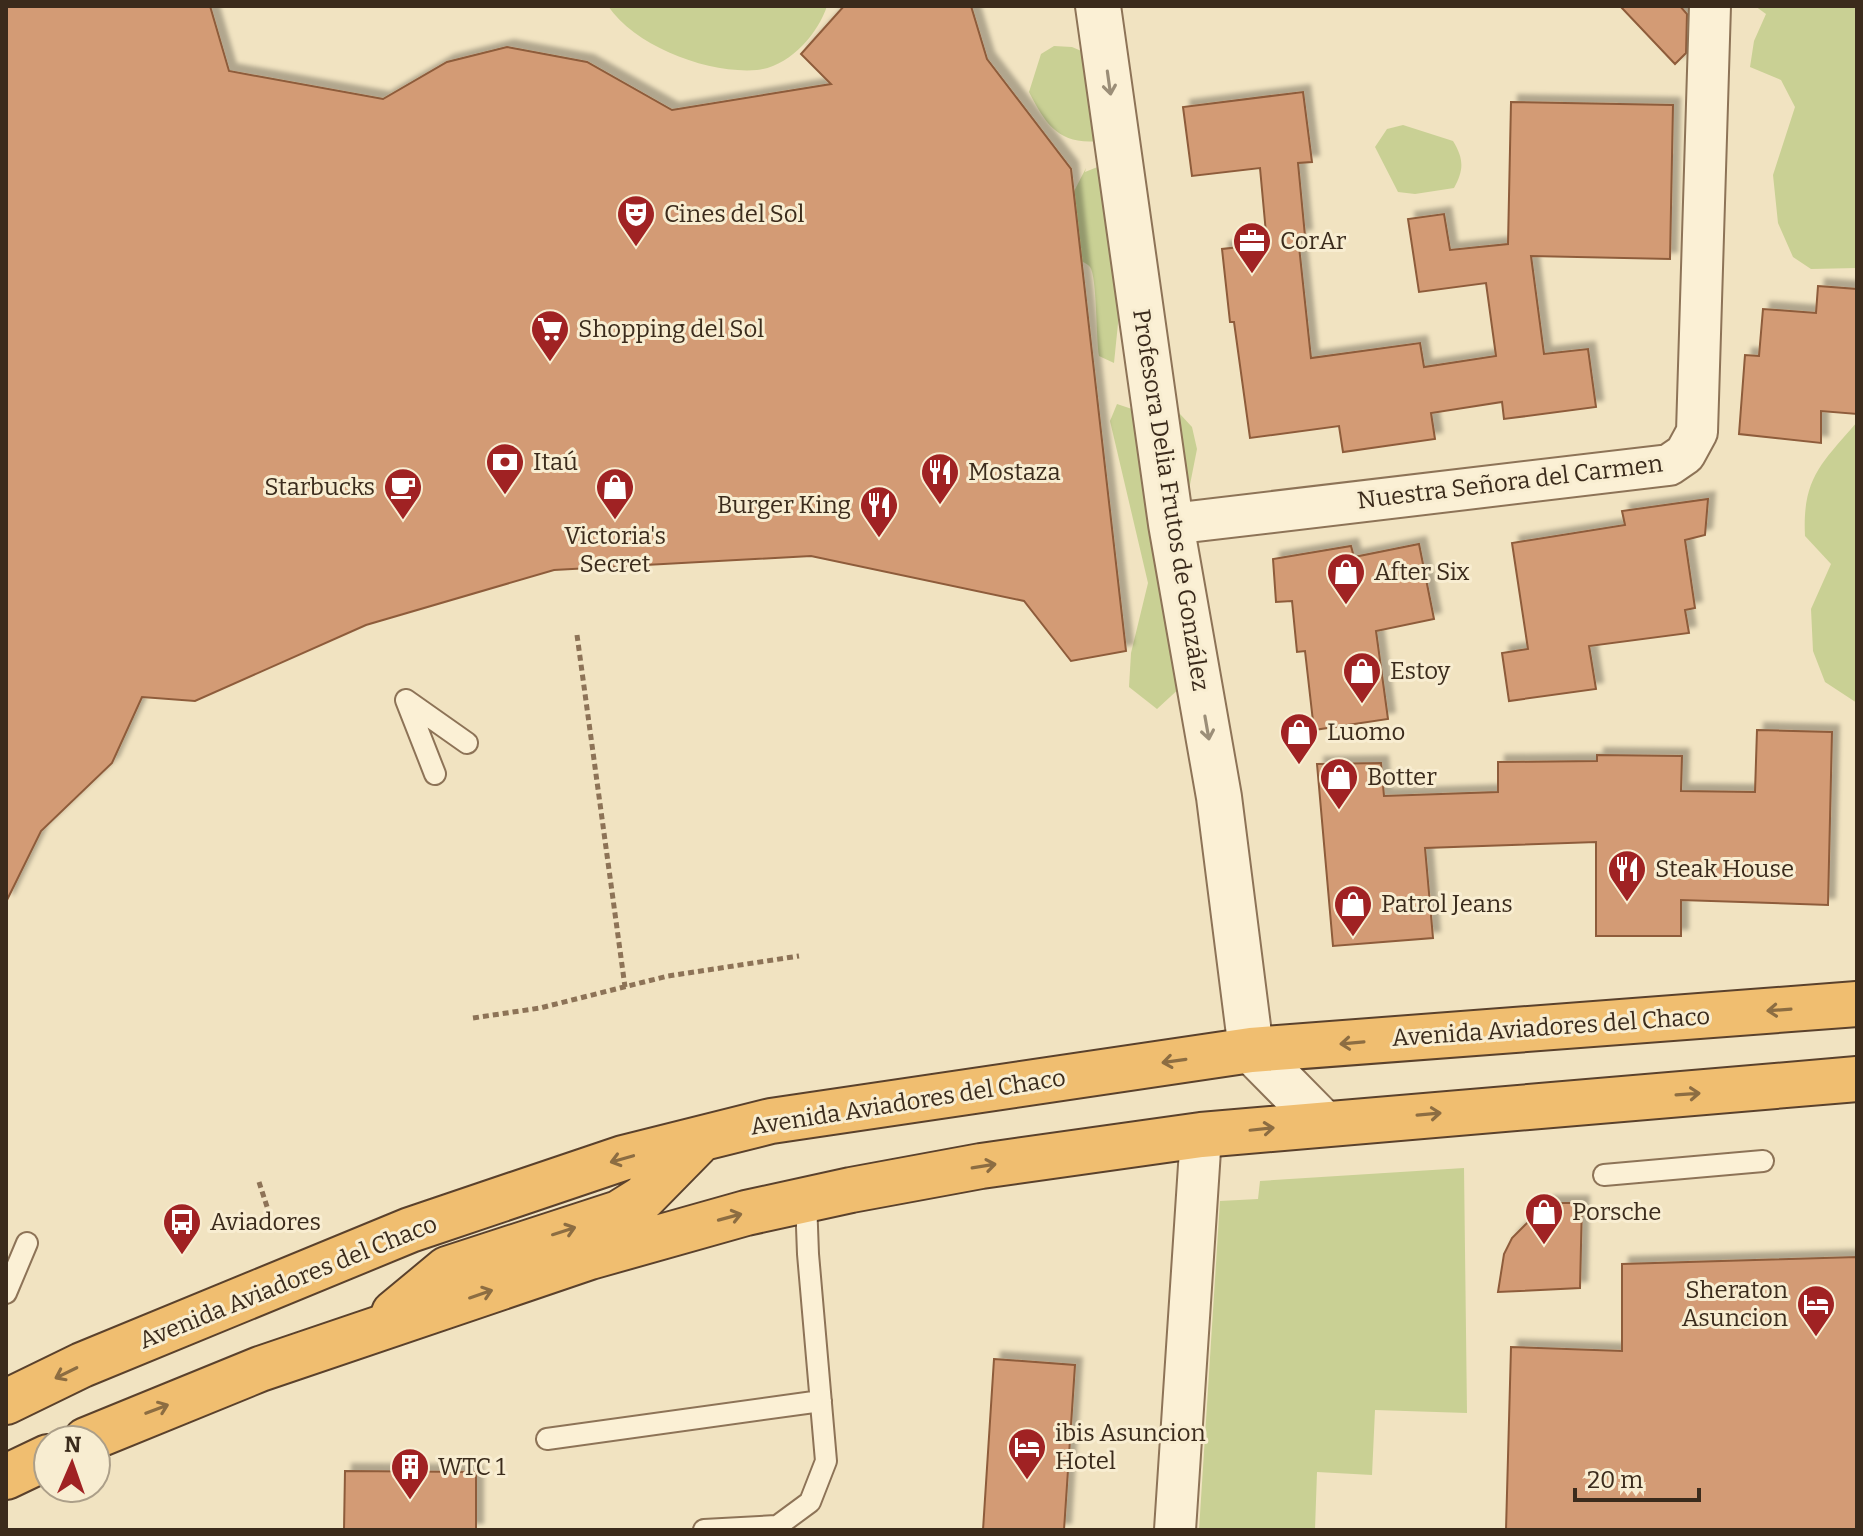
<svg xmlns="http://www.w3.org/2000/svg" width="1863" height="1536" viewBox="0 0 1863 1536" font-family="Bitter,serif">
<defs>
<filter id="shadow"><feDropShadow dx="7" dy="-7" stdDeviation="2" flood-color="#0004"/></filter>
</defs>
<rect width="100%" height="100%" fill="#f1e3c1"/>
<path fill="#c9d094" d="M 608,6 L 827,6 C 818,34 789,67 757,70 C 708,74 636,47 608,6 Z
M 1755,6 L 1857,6 L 1857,268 L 1811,269 L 1793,257 L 1778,223 L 1773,175 L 1795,107 L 1781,80 L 1750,67 L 1754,41 L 1766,14 Z
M 1054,46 L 1072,47 L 1105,61 L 1099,141 C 1059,145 1046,125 1029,92 L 1041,54 Z
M 1403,125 L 1453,141 C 1464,159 1464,170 1454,188 L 1415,194 L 1398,192 L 1375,147 L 1387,129 Z
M 1100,166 L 1121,294 L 1114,363 L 1099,356 C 1096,338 1097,276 1090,267 C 1087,263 1079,260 1074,258 L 1068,203 L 1086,168 L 1085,172 Z
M 1168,401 L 1192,427 L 1197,449 L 1184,515 L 1183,685 L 1157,709 L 1129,687 L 1131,653 L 1148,583 L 1110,421 L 1117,404 L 1135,410 Z
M 1857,422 L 1857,703 L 1825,682 L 1813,651 L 1811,609 L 1831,564 L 1805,536 C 1802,478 1822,463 1857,422 Z
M 1464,1168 L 1467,1413 L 1375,1410 L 1372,1475 L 1317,1472 L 1315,1530 L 1199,1530 L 1220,1201 L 1258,1199 L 1260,1181 Z"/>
<path fill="#d39b74" stroke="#8e5c3b" stroke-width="2" filter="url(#shadow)" d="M 6,6 L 210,6 L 229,71 L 383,99 L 447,62 L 507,47 L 587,62 L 672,110 L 831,84 L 801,54 L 844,6 L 971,6 L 987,59 L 1071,169 L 1126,651 L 1071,661 L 1024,601 L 811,556 L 554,570 L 366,625 L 195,701 L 142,697 L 112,763 L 41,831 L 6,902 Z
M 1620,6 L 1680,6 L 1687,14 L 1686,53 L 1675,64 Z
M 1303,92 L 1312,162 L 1298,163 L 1305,236 L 1298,237 L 1311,358 L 1420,343 L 1424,367 L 1496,356 L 1486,283 L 1419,292 L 1408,219 L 1444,214 L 1450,250 L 1508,244 L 1511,102 L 1673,105 L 1670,259 L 1531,256 L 1544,354 L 1588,349 L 1596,407 L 1504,419 L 1502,402 L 1431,413 L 1435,439 L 1343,452 L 1339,426 L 1250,438 L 1234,322 L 1230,322 L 1222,249 L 1267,244 L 1260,168 L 1192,176 L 1183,107 Z
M 1818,286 L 1857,289 L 1857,414 L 1821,411 L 1821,443 L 1739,434 L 1745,355 L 1759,356 L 1763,309 L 1816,313 Z
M 1708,499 L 1705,535 L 1685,540 L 1695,608 L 1685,610 L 1689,633 L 1589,646 L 1596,689 L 1509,701 L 1502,653 L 1528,649 L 1512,543 L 1625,525 L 1622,511 Z
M 1419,544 L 1434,619 L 1376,631 L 1388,719 L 1314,730 L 1305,651 L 1297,652 L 1292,601 L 1276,602 L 1273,559 L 1351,546 L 1354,557 Z
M 1757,730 L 1832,732 L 1828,905 L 1681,900 L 1681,936 L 1596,936 L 1596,842 L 1425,848 L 1433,938 L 1333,946 L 1317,764 L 1381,763 L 1384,796 L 1498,792 L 1498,762 L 1597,761 L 1597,755 L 1682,756 L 1681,791 L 1755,792 Z
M 1547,1203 L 1582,1203 L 1580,1288 L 1498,1292 L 1504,1254 L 1512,1238 Z
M 1857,1257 L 1857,1530 L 1506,1530 L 1511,1347 L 1622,1351 L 1622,1264 Z
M 994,1359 L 1075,1365 L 1064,1530 L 983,1530 Z
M 345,1471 L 476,1472 L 476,1530 L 344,1530 Z"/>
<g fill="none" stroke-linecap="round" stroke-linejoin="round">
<g stroke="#8d7357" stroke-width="24">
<path id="service" d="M 406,700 L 435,774
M 406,700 L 467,743
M 1604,1175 L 1763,1161
M 6,1293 L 27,1243
M 547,1439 L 821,1401
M 704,1530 L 776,1526
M 772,1530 L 810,1502 L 826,1461 L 808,1254 L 806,1200"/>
</g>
<g stroke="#8d7357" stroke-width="44">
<path id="minor" d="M 1171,524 L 1669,465 L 1685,454 L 1697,432 L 1710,6
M 1175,1530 L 1201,1135"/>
</g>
<g stroke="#8d7357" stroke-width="48">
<path id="tertiary" d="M 1098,6 L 1171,524 L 1219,797 L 1251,1050 L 1323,1123"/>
</g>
<g stroke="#5a412c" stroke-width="48">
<path id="trunk" d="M 394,1313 L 447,1269 L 619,1213 L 643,1198 L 698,1142
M 6,1402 L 82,1365 L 410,1230 L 623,1158 L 771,1121 L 1251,1050 L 1857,1004
M 86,1440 L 260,1369 L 590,1257 L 746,1213 L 851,1190 L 981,1166 L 1201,1135 L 1857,1079
M 6,1477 L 48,1457"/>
</g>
<path stroke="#8d7357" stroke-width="5" stroke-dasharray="6 4" stroke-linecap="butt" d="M 577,635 L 625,987
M 473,1018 L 540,1008 L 668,976 L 799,956
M 259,1182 L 272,1222"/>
<use href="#service" stroke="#fbf0d5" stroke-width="20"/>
<use href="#minor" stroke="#fbf0d5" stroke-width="40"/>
<use href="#tertiary" stroke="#fbf0d5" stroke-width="44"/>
<use href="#trunk" stroke="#f0be70" stroke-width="44"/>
</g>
<defs><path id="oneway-shaft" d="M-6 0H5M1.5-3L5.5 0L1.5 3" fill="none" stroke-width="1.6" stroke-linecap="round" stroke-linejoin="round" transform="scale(2)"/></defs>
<g stroke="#9b8e78">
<use href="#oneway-shaft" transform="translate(1109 83) rotate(82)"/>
<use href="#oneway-shaft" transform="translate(1207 728) rotate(80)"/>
</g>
<g stroke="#8c6d42">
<use href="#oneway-shaft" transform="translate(1779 1010) rotate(176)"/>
<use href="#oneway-shaft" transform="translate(1352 1043) rotate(175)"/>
<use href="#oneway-shaft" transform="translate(1174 1061) rotate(172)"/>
<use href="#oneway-shaft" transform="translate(1688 1094) rotate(-4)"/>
<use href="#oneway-shaft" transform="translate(1429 1114) rotate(-5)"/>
<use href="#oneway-shaft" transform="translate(1262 1129) rotate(-6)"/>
<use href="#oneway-shaft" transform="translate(622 1159) rotate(164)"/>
<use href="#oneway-shaft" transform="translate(984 1166) rotate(-9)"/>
<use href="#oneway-shaft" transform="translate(730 1217) rotate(-15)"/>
<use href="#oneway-shaft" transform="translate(564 1231) rotate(-18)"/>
<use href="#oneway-shaft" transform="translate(481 1294) rotate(-19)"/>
<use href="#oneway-shaft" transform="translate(66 1373) rotate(154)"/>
<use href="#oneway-shaft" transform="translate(157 1409) rotate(-21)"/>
</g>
<defs>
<g id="theatre-pin" transform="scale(2)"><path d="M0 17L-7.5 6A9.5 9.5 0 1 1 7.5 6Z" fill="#a02223" stroke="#f8edd1"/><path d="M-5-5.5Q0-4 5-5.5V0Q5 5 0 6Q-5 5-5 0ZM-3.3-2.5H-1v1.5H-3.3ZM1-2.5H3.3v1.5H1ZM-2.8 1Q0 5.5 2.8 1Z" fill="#fff"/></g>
<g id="office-pin" transform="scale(2)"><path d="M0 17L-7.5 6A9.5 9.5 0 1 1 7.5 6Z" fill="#a02223" stroke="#f8edd1"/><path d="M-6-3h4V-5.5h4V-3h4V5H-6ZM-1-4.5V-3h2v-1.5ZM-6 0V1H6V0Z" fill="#fff"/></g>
<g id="supermarket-pin" transform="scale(2)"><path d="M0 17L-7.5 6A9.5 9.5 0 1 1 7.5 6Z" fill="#a02223" stroke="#f8edd1"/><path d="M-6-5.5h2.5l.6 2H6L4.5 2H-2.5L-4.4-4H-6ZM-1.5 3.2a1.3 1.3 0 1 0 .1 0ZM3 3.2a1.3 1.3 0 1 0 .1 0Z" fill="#fff"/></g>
<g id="bank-pin" transform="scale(2)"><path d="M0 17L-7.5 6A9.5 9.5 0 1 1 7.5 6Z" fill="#a02223" stroke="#f8edd1"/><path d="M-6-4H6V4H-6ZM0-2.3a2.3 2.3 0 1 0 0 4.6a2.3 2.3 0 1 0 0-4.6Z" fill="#fff"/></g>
<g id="restaurant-pin" transform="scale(2)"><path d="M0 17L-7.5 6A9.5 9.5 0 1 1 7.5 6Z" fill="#a02223" stroke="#f8edd1"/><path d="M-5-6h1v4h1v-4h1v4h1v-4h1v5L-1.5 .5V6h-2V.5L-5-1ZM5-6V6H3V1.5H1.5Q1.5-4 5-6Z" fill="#fff"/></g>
<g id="cafe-pin" transform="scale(2)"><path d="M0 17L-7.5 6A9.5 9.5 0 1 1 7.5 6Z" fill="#a02223" stroke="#f8edd1"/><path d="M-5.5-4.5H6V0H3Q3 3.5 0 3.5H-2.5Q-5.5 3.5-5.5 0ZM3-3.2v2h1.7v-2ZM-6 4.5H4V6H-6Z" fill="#fff"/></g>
<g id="shop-pin" transform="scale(2)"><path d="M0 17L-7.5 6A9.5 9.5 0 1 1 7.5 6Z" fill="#a02223" stroke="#f8edd1"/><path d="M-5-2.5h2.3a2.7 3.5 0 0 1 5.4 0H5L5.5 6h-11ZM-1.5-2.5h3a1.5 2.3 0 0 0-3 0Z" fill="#fff"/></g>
<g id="bus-pin" transform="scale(2)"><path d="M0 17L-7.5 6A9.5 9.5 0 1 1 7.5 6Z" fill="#a02223" stroke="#f8edd1"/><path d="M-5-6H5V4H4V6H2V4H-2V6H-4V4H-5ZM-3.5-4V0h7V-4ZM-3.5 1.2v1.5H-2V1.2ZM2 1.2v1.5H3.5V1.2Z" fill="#fff"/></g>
<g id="hotel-pin" transform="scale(2)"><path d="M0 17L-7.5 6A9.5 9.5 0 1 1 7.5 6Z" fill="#a02223" stroke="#f8edd1"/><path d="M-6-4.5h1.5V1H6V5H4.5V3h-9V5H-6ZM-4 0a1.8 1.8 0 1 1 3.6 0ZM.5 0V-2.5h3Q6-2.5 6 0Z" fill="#fff"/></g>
<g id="building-pin" transform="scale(2)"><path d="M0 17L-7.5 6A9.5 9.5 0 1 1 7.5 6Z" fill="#a02223" stroke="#f8edd1"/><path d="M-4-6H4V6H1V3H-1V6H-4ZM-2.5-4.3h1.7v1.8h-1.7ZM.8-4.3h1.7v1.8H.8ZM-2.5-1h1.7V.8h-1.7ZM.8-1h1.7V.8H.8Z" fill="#fff"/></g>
</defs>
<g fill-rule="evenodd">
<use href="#theatre-pin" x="636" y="214"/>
<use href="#office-pin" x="1252" y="241"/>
<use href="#supermarket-pin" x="550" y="329"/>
<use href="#bank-pin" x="505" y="462"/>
<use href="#restaurant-pin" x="940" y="472"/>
<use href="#cafe-pin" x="403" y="487"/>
<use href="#shop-pin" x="615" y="487"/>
<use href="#restaurant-pin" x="879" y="505"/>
<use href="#shop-pin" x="1346" y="572"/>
<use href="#shop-pin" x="1362" y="671"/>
<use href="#shop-pin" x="1299" y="732"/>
<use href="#shop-pin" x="1339" y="777"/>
<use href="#restaurant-pin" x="1627" y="869"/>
<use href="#shop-pin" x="1353" y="904"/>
<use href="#shop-pin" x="1544" y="1212"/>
<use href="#bus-pin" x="182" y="1222"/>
<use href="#hotel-pin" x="1816" y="1304"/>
<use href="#hotel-pin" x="1027" y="1447"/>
<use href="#building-pin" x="410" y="1467"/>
</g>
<g text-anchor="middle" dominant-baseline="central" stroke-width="6" stroke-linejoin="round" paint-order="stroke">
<g font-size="24" fill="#3b2b1c" stroke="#f8edd1" text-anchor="start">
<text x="664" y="214">Cines del Sol</text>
<text x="1280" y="241">CorAr</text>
<text x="578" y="329">Shopping del Sol</text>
<text x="533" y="462">Itaú</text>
<text x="968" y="472">Mostaza</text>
<text x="375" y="487" text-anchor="end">Starbucks</text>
<text x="851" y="505" text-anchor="end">Burger King</text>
<text x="615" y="536" text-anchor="middle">Victoria's<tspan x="615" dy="28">Secret</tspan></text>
<text x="1374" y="572">After Six</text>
<text x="1390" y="671">Estoy</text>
<text x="1327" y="732">Luomo</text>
<text x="1367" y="777">Botter</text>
<text x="1655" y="869">Steak House</text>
<text x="1381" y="904">Patrol Jeans</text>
<text x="1572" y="1212">Porsche</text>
<text x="210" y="1222">Aviadores</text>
<text x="1788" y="1290" text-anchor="end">Sheraton<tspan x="1788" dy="28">Asuncion</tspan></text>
<text x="1055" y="1433">ibis Asuncion<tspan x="1055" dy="28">Hotel</tspan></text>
<text x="438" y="1467">WTC 1</text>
</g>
<g font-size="24" fill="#3b2b1c" stroke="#f8edd1">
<text transform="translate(1510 482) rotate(-7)">Nuestra Señora del Carmen</text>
<text transform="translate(1171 500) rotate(81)">Profesora Delia Frutos de González</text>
<text transform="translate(1551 1027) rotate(-4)">Avenida Aviadores del Chaco</text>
<text transform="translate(908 1102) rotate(-9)">Avenida Aviadores del Chaco</text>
<text transform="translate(288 1282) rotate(-22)">Avenida Aviadores del Chaco</text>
</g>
</g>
<rect width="1863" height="1536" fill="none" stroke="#3b2b1c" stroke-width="16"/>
<g transform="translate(72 1464) rotate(2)"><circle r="38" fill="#f8edd1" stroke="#ac9f89" stroke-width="2"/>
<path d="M0-6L14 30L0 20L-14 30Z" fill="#a02223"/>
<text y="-12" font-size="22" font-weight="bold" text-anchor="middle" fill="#3b2b1c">N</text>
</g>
<path d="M1575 1488v12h124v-12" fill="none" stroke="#3b2b1c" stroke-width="4"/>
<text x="1587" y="1488" font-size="24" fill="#3b2b1c" stroke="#f8edd1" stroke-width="6" paint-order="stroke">20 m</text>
</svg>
